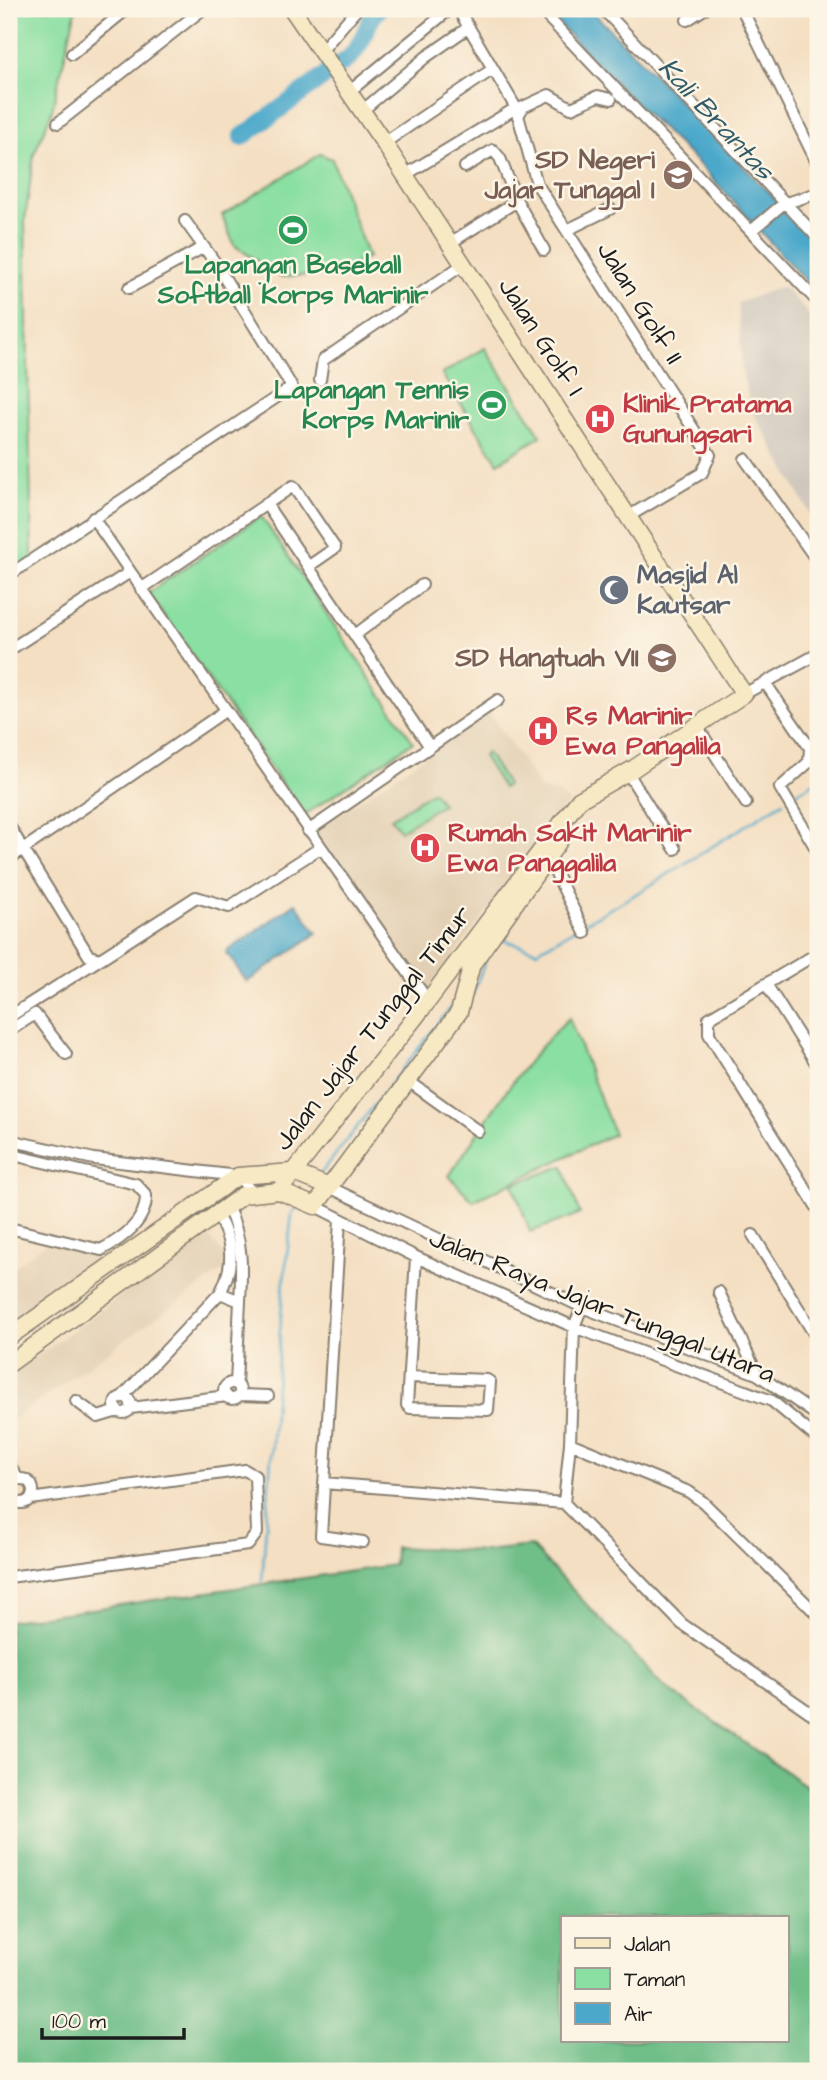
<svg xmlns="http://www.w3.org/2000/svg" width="827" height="2080" viewBox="0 0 827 2080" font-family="'Architects Daughter',sans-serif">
<rect width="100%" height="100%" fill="#fcf5e5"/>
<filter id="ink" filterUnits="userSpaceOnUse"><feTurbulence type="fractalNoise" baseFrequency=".0143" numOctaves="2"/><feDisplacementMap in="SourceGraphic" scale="14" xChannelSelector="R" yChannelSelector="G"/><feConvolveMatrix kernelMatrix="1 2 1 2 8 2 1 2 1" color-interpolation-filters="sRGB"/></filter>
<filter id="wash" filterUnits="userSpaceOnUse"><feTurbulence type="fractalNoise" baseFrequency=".00686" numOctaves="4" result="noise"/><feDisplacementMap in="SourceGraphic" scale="28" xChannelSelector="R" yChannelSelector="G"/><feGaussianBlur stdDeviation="1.57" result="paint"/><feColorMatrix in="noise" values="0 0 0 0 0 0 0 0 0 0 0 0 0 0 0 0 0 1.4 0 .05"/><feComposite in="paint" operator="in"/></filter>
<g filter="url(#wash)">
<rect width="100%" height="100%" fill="#f4dfc2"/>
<path fill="#e3d0b4" d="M 490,713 L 542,790 L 556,792 L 569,802 L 424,996 L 308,835 Z
M 203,1231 L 226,1257 L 226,1268 L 9,1422 L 9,1376 L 102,1310 Z
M 46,1243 L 106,1257 L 9,1328 L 9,1271 Z"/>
<path fill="#cbc3b8" d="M 783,286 L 818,325 L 818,528 L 751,408 L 742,371 L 738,303 Z"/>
<path fill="#8adfa2" stroke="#537e5f" stroke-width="2" d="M 9,9 L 76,9 L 51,114 L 34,154 L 25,220 L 32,559 L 9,575 Z
M 320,154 L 332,159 L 368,257 L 335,274 L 280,277 L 234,245 L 222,215 Z
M 485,348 L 541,436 L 498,463 L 442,374 Z
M 261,516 L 413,742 L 304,815 L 148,593 Z
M 487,753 L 507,785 L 503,788 L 483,756 Z
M 433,791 L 442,804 L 400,831 L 391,818 Z
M 569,1018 L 614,1134 L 473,1201 L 449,1176 C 486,1121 520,1064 569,1018 Z
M 563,1166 L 580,1214 L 530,1232 L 513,1184 Z"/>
<path fill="#6fbe88" stroke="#466d52" stroke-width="2" fill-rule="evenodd" d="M 531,1546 L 665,1687 L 818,1794 L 818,2071 L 9,2071 L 9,1621 L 394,1565 L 395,1547 L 485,1551 ZM 563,1917 L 787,1917 L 787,2040 L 563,2040 Z"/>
<path fill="#4ca8ca" stroke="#346273" stroke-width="2" d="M 544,9 L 590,9 L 818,243 L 818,295 L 698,163 L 633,101 Z
M 296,903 L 317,933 L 247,982 L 226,952 Z"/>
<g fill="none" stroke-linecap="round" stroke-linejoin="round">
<path stroke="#4ca8ca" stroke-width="2.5" d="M 788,798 L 818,780
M 585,923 L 643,890 L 783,802
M 494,945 L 504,940 L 537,951 L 580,926
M 469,997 L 472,996 L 487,956
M 318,1177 L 454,1003
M 262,1581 L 283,1289 L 292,1214 L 298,1206"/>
<path stroke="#4ca8ca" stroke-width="18" d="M 242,137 L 349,58 C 366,41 366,20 379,9"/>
</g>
</g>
<g filter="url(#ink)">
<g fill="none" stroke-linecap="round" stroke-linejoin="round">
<g stroke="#887e6f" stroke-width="14">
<path id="minor" d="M 458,9 L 516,108 L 537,184 L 710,455 L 702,473 L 629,516
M 540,9 L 818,302
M 603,9 L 818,238
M 742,9 L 818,165
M 687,20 L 704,9
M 322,50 L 357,9
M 72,54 L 127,9
M 350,91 L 450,9
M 363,110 L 426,57 L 469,27
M 518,116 L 523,107 L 549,95 L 571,108 L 598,96 L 611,99
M 58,123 L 203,9
M 384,143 L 493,69
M 465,167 L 493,150 L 500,158 L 517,201
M 405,175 L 516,108
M 567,230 L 610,209
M 751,231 L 783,204 L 818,193
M 450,243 L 517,201 L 544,250
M 129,288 L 204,247
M 320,380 L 323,360 L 464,264
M 745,459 L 818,562
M 266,504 L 430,747
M 93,518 L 428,1001
M 9,575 L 292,387 L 214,261 L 185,221
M 141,589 L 293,486 L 335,548 L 309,566
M 355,635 L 422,585
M 9,650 L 130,572
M 766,684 L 810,748 L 809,762 L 780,788 L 818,852
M 744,694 L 818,654
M 697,726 L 746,803
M 628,773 L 675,849
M 9,826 L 89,956 L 100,959 L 196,897 L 229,907 L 320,848
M 308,831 L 498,700
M 546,853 L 585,933
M 9,859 L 225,711
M 818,953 L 709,1018 L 709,1034 L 818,1209
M 766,984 L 818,1066
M 9,1017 L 100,959
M 9,1031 L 35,1014 L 66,1054
M 407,1080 L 478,1131
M 9,1140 L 94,1159 L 238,1176 L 252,1192
M 9,1154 L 136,1184 L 146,1195 C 147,1221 123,1238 101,1250 L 9,1228
M 327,1186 L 582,1307 L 757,1374 L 818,1416
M 315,1206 L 416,1257 L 574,1327 L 772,1401 L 818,1439
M 228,1208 C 243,1240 242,1267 240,1301
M 217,1215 C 233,1242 235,1265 220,1293
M 340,1220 L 321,1536 L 363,1542
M 753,1235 L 818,1340
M 719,1292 L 757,1374
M 409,1377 L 487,1380 L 490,1382 L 488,1410 L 410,1408 L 407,1405 L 416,1257
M224 1391a8 8 0 1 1 16 0a8 8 0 1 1-16 0Z
M 239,1395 L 268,1396
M115 1405a8 8 0 1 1 16 0a8 8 0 1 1-16 0Z
M 122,1397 L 220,1293 L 240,1301 L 236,1384
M 76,1401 L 98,1417 L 118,1411
M 131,1408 L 227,1396
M 570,1443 L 689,1492 L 703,1502 L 818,1615
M 9,1464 L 18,1479
M9 1491a12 12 0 1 1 24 0a12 12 0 1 1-24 0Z
M 324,1483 L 564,1503
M 564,1503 L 682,1624 L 818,1718
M 564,1503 L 570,1443 L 574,1327 L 582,1307
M 9,1577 L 248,1545 L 257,1533 L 255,1476 L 245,1470 L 30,1499"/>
</g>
<g stroke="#887e6f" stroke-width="19">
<path id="secondary" d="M 279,1191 L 428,1001 L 579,800 L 633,769 L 744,694 L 384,143 L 292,9
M 9,1337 L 238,1176 L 292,1172 L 327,1186
M 9,1364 L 243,1195 L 279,1191 L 315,1206 L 459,1012 L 472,964 L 562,837"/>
</g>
<use href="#minor" stroke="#fff" stroke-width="10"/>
<use href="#secondary" stroke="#f7e9c3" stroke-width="16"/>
</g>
</g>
<defs>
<g id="school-disc" transform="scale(1.575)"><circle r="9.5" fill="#8d6e63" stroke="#fcf5e5"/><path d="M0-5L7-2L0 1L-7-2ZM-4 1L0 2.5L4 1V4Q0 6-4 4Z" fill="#fff"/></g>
<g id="stadium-disc" transform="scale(1.575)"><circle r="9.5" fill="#2e9e5b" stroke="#fcf5e5"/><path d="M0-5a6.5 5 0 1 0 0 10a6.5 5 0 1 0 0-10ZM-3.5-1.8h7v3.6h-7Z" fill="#fff"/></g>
<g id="hospital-disc" transform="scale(1.575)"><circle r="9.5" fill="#e0444e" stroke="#fcf5e5"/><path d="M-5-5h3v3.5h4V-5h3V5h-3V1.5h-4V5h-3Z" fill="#fff"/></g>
<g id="mosque-disc" transform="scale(1.575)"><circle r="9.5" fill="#6b7280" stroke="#fcf5e5"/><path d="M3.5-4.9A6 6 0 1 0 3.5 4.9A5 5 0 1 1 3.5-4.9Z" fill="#fff"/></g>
</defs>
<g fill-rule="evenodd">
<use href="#school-disc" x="678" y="175"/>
<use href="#stadium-disc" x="293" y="230"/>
<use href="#stadium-disc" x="492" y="405"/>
<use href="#hospital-disc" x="600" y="419"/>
<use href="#mosque-disc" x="614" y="590"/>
<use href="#school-disc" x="662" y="658"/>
<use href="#hospital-disc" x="543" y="731"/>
<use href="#hospital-disc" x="425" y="848"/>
</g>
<g text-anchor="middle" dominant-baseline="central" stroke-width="5" stroke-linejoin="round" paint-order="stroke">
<g font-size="26" font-weight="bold" fill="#785e54" stroke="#fcf5e5" text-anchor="end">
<text x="655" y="160">SD Negeri<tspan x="655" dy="30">Jajar Tunggal I</tspan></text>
<text x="639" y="658">SD Hangtuah VII</text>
</g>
<g font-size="26" font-weight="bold" fill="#27864d" stroke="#fcf5e5">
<text x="293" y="265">Lapangan Baseball<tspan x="293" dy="30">Softball Korps Marinir</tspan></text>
<text x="469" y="390" text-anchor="end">Lapangan Tennis<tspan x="469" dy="30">Korps Marinir</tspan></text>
</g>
<g font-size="26" fill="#1c1c1c" stroke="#fcf5e5">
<text transform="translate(640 303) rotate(58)">Jalan Golf II</text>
<text transform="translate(541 337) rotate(57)">Jalan Golf I</text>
<text transform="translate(373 1028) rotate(-52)">Jalan Jajar Tunggal Timur</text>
<text transform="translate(602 1306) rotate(22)">Jalan Raya Jajar Tunggal Utara</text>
</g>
<g font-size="26" font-weight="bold" fill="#be3a42" stroke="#fcf5e5" text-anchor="start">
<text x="623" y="404">Klinik Pratama<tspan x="623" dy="30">Gunungsari</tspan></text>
<text x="566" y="716">Rs Marinir<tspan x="566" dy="30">Ewa Pangalila</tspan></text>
<text x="448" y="833">Rumah Sakit Marinir<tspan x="448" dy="30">Ewa Panggalila</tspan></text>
</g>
<g font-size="26" font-weight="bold" fill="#5b616d" stroke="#fcf5e5" text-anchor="start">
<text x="637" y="575">Masjid Al<tspan x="637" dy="30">Kautsar</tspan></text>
</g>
<g font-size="28" font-style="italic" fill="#325b6a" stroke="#fcf5e5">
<text transform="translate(716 119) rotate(47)">Kali Brantas</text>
</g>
</g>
<rect width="827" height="2080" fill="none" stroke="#fcf5e5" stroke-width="35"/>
<rect x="561" y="1916" width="228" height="126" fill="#fcf5e5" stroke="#a29e95" stroke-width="2"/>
<rect x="575" y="1938" width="35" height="10" fill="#f7e9c3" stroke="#a29e95" stroke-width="2"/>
<text x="624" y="1951" font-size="21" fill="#1c1c1c">Jalan</text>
<rect x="575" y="1968" width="35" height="21" fill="#8adfa2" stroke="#a29e95" stroke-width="2"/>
<text x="624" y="1986" font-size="21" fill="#1c1c1c">Taman</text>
<rect x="575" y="2003" width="35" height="21" fill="#4ca8ca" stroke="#a29e95" stroke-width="2"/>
<text x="624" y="2021" font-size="21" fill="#1c1c1c">Air</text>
<path d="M42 2028v10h142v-10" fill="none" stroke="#1c1c1c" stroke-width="3.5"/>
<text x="52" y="2028" font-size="21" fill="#1c1c1c" stroke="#fcf5e5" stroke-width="5" paint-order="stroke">100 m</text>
</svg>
